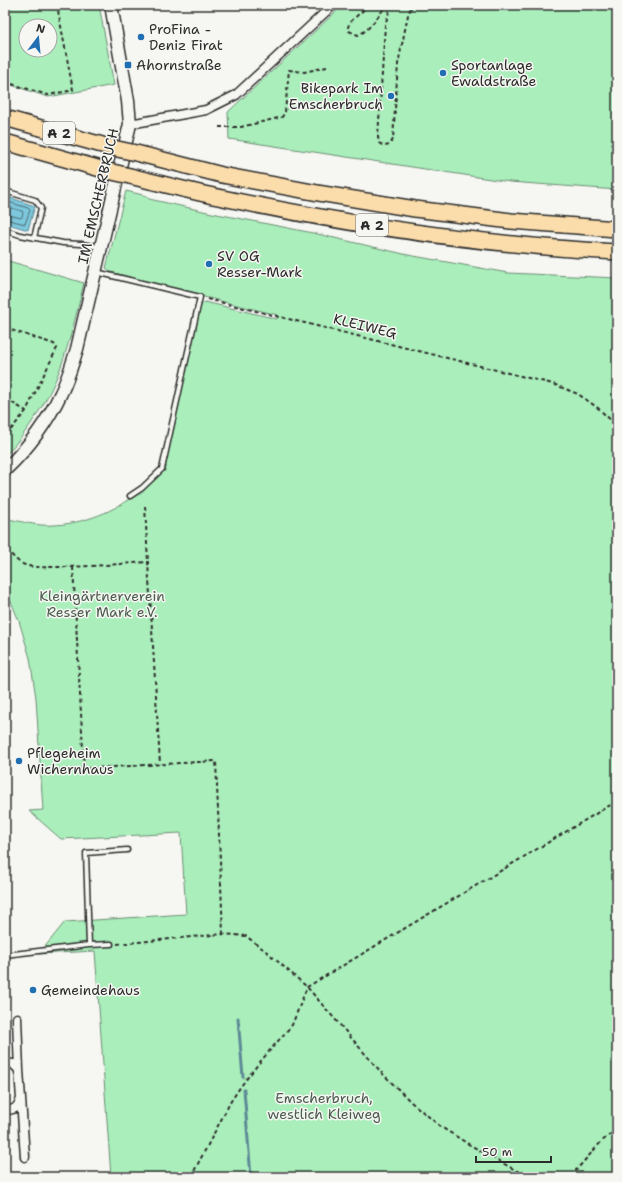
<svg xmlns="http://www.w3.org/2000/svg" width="622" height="1182" viewBox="0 0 622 1182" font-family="'Shantell Sans',sans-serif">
<rect width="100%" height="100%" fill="#f6f6f2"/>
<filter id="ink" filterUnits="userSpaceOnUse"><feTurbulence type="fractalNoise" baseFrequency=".025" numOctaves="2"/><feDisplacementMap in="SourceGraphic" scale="8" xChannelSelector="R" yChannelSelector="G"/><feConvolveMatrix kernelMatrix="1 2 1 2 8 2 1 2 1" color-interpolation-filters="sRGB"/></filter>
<g filter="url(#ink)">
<path fill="#aaefbb" stroke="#6a8d73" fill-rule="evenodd" d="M 5,5 L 99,5 L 114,85 L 48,97 L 5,83 ZM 26,26 L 50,26 L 50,50 L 26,50 Z
M 343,5 L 617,5 L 617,190 L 510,182 L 229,139 L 228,112 Z
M 126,191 L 147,196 L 149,199 L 212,213 L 313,233 L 408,255 L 508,273 L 617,278 L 617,1177 L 111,1177 L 95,951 L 39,954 L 65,922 L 186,914 L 181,833 L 61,839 L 29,811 L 43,810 L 36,698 L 30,658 L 19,621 L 5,587 L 5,521 L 8,519 C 19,521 30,524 41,525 C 70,527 106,516 129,499 C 142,489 154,478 167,467 L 164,466 L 200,306 L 205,302 L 277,319 L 278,315 L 200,296 L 111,272 L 106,268 Z
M 5,260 L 84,283 C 77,312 70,341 60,369 C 48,401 28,431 5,456 Z"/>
<path fill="#7dc8dd" stroke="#5c8996" d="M 5,196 L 35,206 L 28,230 L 5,223 Z"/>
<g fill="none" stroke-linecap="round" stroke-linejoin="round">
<path stroke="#4c6a72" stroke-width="1" d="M 5,201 L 28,208 L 30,210 L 25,224 L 5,219
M 5,206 L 22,211 L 23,213 L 22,217 L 21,218 L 5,214"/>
<path stroke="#5c8996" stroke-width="3" d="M 238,1018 L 243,1077
M 244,1090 L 251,1177"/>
<g stroke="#2b2b2b" stroke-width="7">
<path id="lane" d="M 5,191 L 35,200 L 41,208 L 34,238
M 5,230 L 20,235 L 63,243 L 81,244 L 99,247
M 96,272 L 200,297 L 162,469 L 142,488 L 130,496
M 89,945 L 86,853 L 127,850
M 5,955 L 89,945 L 111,944"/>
</g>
<g stroke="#2b2b2b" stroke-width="11">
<path id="street" d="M 130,124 L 206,110 L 236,95 L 333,5
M 17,1018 L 19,1070
M 5,1063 L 13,1064 L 19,1070 L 25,1157
M 5,1110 C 13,1110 17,1109 20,1101"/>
</g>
<g stroke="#2b2b2b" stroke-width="15">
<path id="secondary" d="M 5,470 C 28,448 48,421 61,393 C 68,379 72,364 77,349 L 130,124 L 128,101 L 111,5"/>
</g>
<g stroke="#2b2b2b" stroke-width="18">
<path id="highway" d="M 5,118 L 113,148
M 5,142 L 108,171
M 136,153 L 222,175 L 318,193 L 415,209 L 511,221 L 617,229
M 130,176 C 159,183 189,191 218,197 C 349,225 483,245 617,252"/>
</g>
<path stroke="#2b2b2b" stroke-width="2" stroke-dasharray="4 3" stroke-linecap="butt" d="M 369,5 L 350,22 L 348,27 L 349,31 L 358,35 C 365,32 371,26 376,19 C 380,15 382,9 387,7 L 390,9 L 385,25 L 378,137 L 379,143 C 386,148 390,146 393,139 L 398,64 L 408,15 L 412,5
M 5,6 L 12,5
M 5,82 L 48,95 L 73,90 L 57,5
M 219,127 L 241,127 L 282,117 L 285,112 L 289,70 L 304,72 L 327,67
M 207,299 L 553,384 L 578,394 L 598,408 L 617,426
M 5,328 L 54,344 L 57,348 L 26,411 L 5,437
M 5,401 L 11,402 L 26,411
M 145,506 L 148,562
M 5,542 C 8,552 15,561 25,565 C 34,568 45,567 56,567 C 87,567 118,564 148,562 L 160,764
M 73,567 L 84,768
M 43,771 L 216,761 L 223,934
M 117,944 L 223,934 L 246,936 L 267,952 L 307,987 L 380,1071 L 411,1102 L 441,1127 L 470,1145 L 528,1177
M 191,1177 L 231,1101 L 241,1086 L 259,1063 L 292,1025 L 307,987 L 617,801
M 570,1177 L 601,1142 L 617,1129"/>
<use href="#lane" stroke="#f6f6f2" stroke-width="4"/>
<use href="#street" stroke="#f6f6f2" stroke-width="8"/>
<use href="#secondary" stroke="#f6f6f2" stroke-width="12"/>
<use href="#highway" stroke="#fbddab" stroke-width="15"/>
<g stroke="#2b2b2b" stroke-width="18" stroke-linecap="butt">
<path id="highway-bridge" d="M 113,148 L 136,153
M 108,171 L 130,176"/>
</g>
<use href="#highway-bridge" stroke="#fbddab" stroke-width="15"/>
</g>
</g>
<g fill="#1f6fb2" stroke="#f6f6f2" stroke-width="1.5">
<circle cx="141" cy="37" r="4"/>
<rect x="124" y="61" width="8" height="8" rx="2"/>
<circle cx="443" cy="73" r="4"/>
<circle cx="391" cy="96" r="4"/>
<circle cx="209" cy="264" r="4"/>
<circle cx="19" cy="761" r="4"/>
<circle cx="33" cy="990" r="4"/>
</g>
<g text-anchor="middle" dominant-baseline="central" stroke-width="3" stroke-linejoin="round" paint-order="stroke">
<g fill="#f6f6f2" stroke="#686867" stroke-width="1">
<rect x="43" y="122" width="32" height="22" rx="3"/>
<rect x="356" y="214" width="32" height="22" rx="3"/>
</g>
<g font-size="13" font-weight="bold" fill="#2b2b2b">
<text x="59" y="133">A 2</text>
<text x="372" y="225">A 2</text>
</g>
<g font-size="14" fill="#2b2b2b" stroke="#f6f6f2" text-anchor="start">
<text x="149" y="29">ProFina -<tspan x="149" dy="16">Deniz Firat</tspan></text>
<text x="136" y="65">Ahornstraße</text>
<text x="451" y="65">Sportanlage<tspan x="451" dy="16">Ewaldstraße</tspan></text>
<text x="383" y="88" text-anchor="end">Bikepark Im<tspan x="383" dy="16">Emscherbruch</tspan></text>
<text x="217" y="256">SV OG<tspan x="217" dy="16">Resser-Mark</tspan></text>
<text x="27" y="753">Pflegeheim<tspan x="27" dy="16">Wichernhaus</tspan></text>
<text x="41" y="990">Gemeindehaus</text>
</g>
<g font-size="14" fill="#2b2b2b" stroke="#f6f6f2">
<text transform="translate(98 196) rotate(-77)">IM EMSCHERBRUCH</text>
<text transform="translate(365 326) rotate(14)">KLEIWEG</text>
</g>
<g font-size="14" fill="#4b5c4f" stroke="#f6f6f2">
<text x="102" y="596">Kleingärtnerverein<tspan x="102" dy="16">Resser Mark e.V.</tspan></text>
<text x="324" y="1098">Emscherbruch,<tspan x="324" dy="16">westlich Kleiweg</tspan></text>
</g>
</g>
<rect width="622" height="1182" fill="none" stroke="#f6f6f2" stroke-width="20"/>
<rect x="10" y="10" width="602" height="1162" fill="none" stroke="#2b2b2b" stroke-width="1.5" filter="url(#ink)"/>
<g transform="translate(38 38) rotate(16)"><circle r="19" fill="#f6f6f2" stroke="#a5a5a2"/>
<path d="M0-3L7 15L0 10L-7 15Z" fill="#1f6fb2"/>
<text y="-6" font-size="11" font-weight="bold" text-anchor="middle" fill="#2b2b2b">N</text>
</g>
<path d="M476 1156v6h75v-6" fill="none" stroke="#2b2b2b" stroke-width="2"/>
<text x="482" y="1156" font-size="12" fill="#2b2b2b" stroke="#f6f6f2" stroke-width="3" paint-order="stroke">50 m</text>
</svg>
